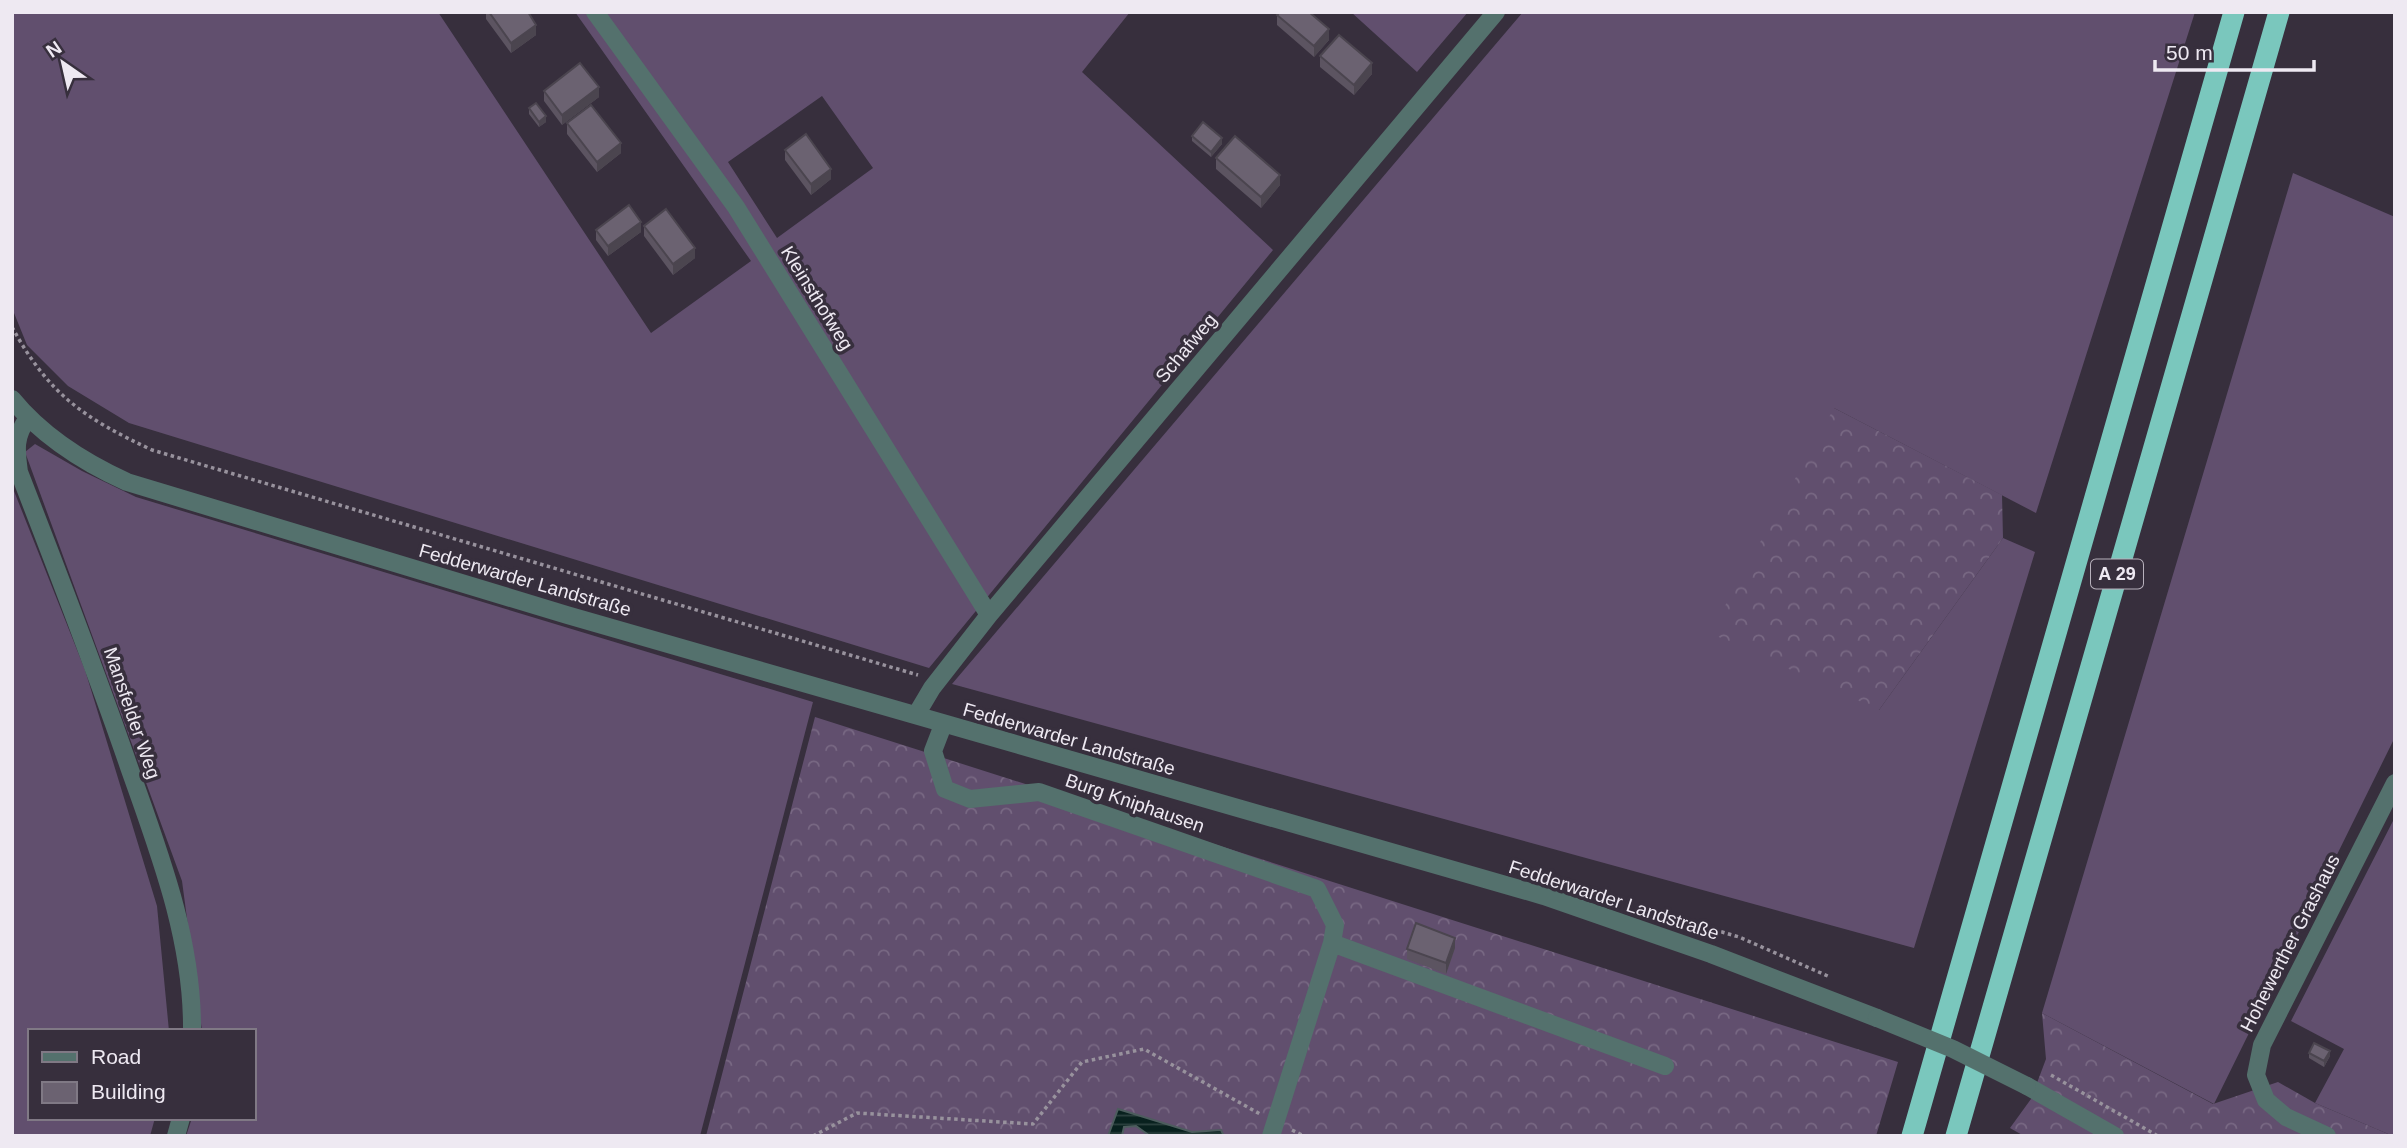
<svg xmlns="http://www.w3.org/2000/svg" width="2407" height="1148" viewBox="0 0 2407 1148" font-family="Arial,sans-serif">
<defs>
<pattern id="forest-crowns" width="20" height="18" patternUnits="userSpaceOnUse" patternTransform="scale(1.75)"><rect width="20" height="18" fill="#614f6e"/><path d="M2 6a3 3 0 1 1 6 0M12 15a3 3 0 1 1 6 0" fill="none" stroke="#786883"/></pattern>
<pattern id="water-rules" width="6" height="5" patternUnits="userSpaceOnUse" patternTransform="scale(1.75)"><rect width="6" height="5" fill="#08211e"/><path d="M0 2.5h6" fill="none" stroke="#2c413f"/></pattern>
</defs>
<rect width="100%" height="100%" fill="#372f3d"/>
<path fill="#614f6e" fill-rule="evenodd" d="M 12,12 L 438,12 L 651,333 L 751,261 L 575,12 L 1130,12 L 1082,72 L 1273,250 L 929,668 L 129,423 L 68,386 L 27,345 L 12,308 ZM 822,96 L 873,168 L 777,238 L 728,162 Z
M 1351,12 L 1468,12 L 1417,72 Z
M 1523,12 L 2195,12 L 2036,513 L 1834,408 L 1879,710 L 2003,538 L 2035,552 L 1914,948 L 952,684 Z
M 2293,173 L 2395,217 L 2395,737 L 2214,1104 L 2042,1013 Z
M 35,444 L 82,471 L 136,497 L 813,702 L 700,1136 L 186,1136 L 192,1118 L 254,1118 L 254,1031 L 202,1031 L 182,881 L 25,452 Z
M 12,486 L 85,670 L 157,906 L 169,1031 L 30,1031 L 30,1118 L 155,1118 L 150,1136 L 12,1136 Z
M 2395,817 L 2395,1136 L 2393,1136 L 2315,1103 L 2344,1049 L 2291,1021 Z"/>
<path fill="url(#forest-crowns)" d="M 1834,408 L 2002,495 L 2003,538 L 1879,710 L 1710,633 Z
M 815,717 L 1898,1062 L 1876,1136 L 706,1136 Z
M 2042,1013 L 2213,1104 L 2278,1082 L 2315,1103 L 2393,1136 L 2024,1136 L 2010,1128 L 2031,1099 L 2046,1059 Z"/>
<path fill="url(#water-rules)" stroke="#4d5d5e" stroke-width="2" d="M 1118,1109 L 1192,1132 L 1221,1130 L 1224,1136 L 1150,1136 L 1136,1126 L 1124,1127 L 1122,1136 L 1108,1136 Z"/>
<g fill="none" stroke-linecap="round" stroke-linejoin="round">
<path stroke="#98929d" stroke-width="3.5" stroke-dasharray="3.5 3.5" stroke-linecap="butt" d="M 12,327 C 49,395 84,418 152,450 L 918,675
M 1654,912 L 1739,937 L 1830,977
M 2051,1075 L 2158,1136
M 1292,1130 L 1304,1136
M 813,1136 L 857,1113 L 1033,1124 L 1082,1062 L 1144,1049 L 1260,1114"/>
<path stroke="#54716d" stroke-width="18" d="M 595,12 L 736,207 L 989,615
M 12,399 C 43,437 83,462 127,482 L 567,615 L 1544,896 L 1711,954 L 1877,1018
M 28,418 C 14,437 16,450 19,472 C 57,570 95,668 129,767 C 159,852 193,939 192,1031
M 916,715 L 932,688 L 989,615 L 1496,12
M 943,725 L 933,751 L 945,789 L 970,799 L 1039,792 L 1317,889 L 1335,925 L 1332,943 L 1271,1136
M 1332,943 L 1665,1066
M 2027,1086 L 2115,1136
M 176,1136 L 181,1118
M 2327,1136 L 2286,1117 L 2266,1100 L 2256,1075 L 2262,1045 L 2395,783"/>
<path stroke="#7ac7bd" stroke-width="21" d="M 1912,1136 L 2234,12
M 1956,1136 L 2279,12"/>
<path stroke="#54716d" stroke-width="18" d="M 1877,1018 L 1953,1049 L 2027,1086"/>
</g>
<path fill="#5c5461" d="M 486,12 L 528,12 L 536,35 L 511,53 L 486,19 Z
M 1277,15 L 1329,40 L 1314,57 L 1277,25 Z
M 1320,56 L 1372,74 L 1354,95 L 1320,67 Z
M 544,91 L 599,97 L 562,125 L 544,101 Z
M 529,108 L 546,122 L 539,127 L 529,114 Z
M 567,123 L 621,153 L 597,172 L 567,134 Z
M 1192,136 L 1222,144 L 1211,157 L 1192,141 Z
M 785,150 L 831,179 L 811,195 L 785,160 Z
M 1216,158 L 1280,185 L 1261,208 L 1216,169 Z
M 644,226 L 695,258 L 673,275 L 644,236 Z
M 596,230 L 641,232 L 608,256 L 596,240 Z
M 1455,948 L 1446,974 L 1407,959 L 1407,949 Z
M 2309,1053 L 2330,1056 L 2324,1067 L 2309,1058 Z"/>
<path fill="#4b454f" d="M 536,25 L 536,35 L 511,53 L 511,43 Z
M 1329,29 L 1329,40 L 1314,57 L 1314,46 Z
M 1372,63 L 1372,74 L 1354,95 L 1354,85 Z
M 599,87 L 599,97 L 562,125 L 562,115 Z
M 546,116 L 546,122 L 539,127 L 539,122 Z
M 1222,138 L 1222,144 L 1211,157 L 1211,152 Z
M 621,143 L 621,153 L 597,172 L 597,162 Z
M 831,169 L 831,179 L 811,195 L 811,184 Z
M 1280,175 L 1280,185 L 1261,208 L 1261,197 Z
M 641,222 L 641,232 L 608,256 L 608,246 Z
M 695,248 L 695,258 L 673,275 L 673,264 Z
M 1455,938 L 1455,948 L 1446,974 L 1446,963 Z
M 2330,1051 L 2330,1056 L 2324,1067 L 2324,1061 Z"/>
<path fill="#6b6271" stroke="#4b454f" stroke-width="2" d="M 489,12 L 528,12 L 536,25 L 511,43 Z
M 1280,12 L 1309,12 L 1329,29 L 1314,46 L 1277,15 Z
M 1339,35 L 1372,63 L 1354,85 L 1320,56 Z
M 580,63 L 599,87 L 562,115 L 544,91 Z
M 536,103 L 546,116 L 539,122 L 529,108 Z
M 591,105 L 621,143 L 597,162 L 567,123 Z
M 1203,122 L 1222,138 L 1211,152 L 1192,136 Z
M 806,134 L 831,169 L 811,184 L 785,150 Z
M 1235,136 L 1280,175 L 1261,197 L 1216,158 Z
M 629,205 L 641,222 L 608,246 L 596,230 Z
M 666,209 L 695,248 L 673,264 L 644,226 Z
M 1416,923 L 1455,938 L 1446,963 L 1407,949 Z
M 2314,1043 L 2330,1051 L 2324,1061 L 2309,1053 Z"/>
<g text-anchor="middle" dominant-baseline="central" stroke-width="7" stroke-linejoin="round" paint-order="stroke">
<rect fill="#372f3d" stroke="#b7b1bc" stroke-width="2" x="2091" y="559.5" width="52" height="29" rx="5"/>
<g font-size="18" font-weight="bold" fill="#eee9f2">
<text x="2117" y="574">A 29</text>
</g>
<g font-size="19" fill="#eee9f2" stroke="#372f3d">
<text transform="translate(817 298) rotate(58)">Kleinsthofweg</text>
<text transform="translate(1186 348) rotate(-50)">Schafweg</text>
<text transform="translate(525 580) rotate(16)">Fedderwarder Landstraße</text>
<text transform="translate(132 713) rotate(71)">Mansfelder Weg</text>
<text transform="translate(1069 739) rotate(16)">Fedderwarder Landstraße</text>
<text transform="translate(1135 803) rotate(19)">Burg Kniphausen</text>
<text transform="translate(1614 900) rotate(18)">Fedderwarder Landstraße</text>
<text transform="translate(2290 943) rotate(-63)">Hohewerther Grashaus</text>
</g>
</g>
<rect width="2407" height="1148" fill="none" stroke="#eee9f2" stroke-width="28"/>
<rect x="28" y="1029" width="228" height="91" fill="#372f3d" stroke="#807985" stroke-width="2"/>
<rect x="42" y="1052" width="35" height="10" fill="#54716d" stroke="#807985" stroke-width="2"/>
<text x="91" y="1064" font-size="21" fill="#eee9f2">Road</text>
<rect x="42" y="1082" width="35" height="21" fill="#6b6271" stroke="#807985" stroke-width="2"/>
<text x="91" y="1099" font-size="21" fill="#eee9f2">Building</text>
<g transform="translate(63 63) rotate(326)" stroke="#372f3d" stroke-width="5" paint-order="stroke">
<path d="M0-5L12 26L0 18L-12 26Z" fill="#eee9f2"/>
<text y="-10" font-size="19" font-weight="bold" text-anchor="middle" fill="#eee9f2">N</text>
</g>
<path d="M2155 60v10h159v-10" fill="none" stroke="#eee9f2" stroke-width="3.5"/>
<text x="2166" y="60" font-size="21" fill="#eee9f2" stroke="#372f3d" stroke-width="5" paint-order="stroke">50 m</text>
</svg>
